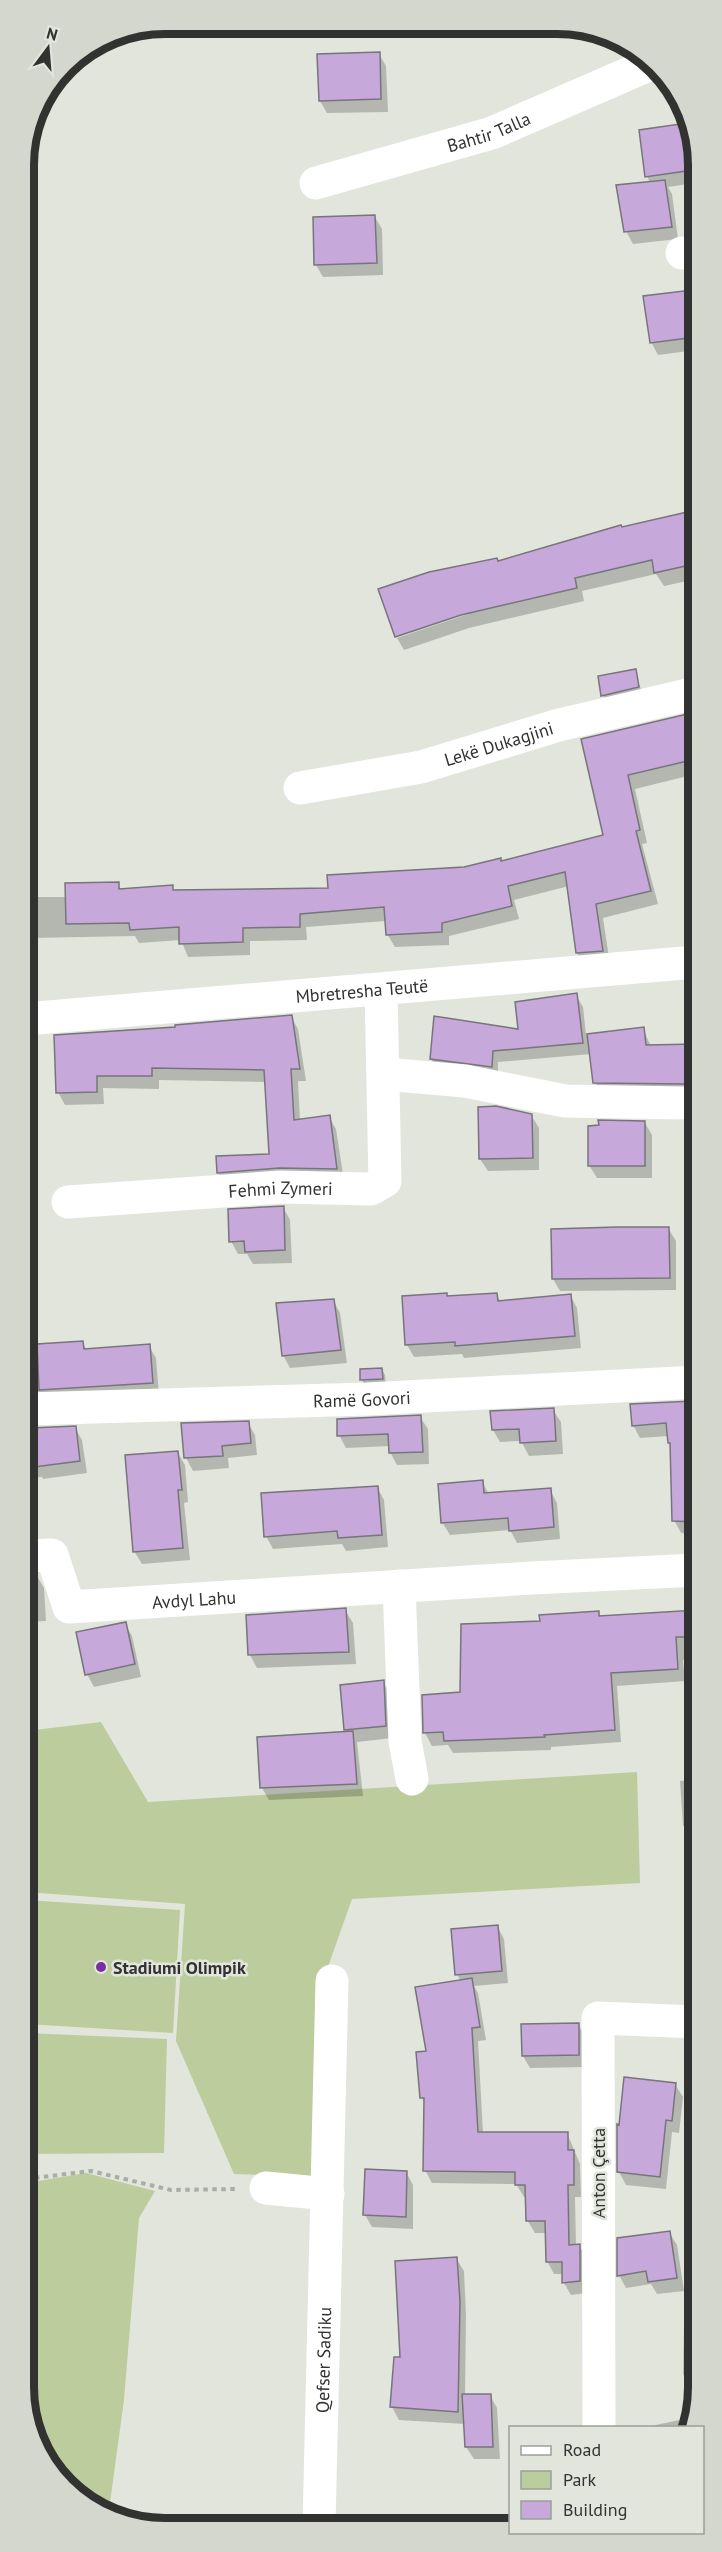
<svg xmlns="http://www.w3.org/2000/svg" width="722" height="2552" viewBox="0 0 722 2552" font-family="'PT Sans',sans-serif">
<rect width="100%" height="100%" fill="#e2e5dc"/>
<path fill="#bdcc9d" d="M 101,1722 L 148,1802 L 637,1772 L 640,1883 L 352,1899 L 324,1978 L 317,2177 L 234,2174 L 176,2041 L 185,1904 L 26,1892 L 26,1731 Z
M 26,1900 L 180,1910 L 173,2033 L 26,2024 Z
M 26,2033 L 167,2039 L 164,2153 L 26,2154 Z
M 86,2173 L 155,2191 L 139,2218 L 124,2400 L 109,2510 L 65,2486 L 27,2414 L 26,2183 Z"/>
<path fill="#0003" d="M 379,54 L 386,66 L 388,112 L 327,113 L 320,101 Z
M 686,125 L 693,137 L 695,183 L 668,187 L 672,194 L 678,239 L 633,244 L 626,231 L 650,183 L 647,176 Z
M 375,217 L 382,229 L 383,275 L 323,277 L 316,265 Z
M 691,291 L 696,300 L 696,350 L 658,355 L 651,342 Z
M 696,512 L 696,579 L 664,586 L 656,574 L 582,591 L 584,601 L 469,628 L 404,650 L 397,638 L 468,614 L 467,611 L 397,637 L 380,590 Z
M 635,671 L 642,693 L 606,701 L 603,695 Z
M 696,714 L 696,774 L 635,789 L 647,843 L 642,844 L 658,904 L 603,918 L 610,964 L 585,966 L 577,953 L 569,886 L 514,900 L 519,919 L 449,936 L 449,945 L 395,947 L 387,934 L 386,921 L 306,927 L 307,940 L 250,941 L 250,955 L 188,957 L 181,940 L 139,943 L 135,936 L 32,938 L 32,949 L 25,949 L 25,897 L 67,897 L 118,884 L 121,890 L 172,887 L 174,891 L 329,889 L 501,862 L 605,836 L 582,740 Z
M 576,995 L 583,1007 L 586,1035 L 643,1028 L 651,1047 L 696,1046 L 696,1098 L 602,1095 L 595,1082 L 591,1054 L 498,1062 L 498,1078 L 438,1071 L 431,1059 L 520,1031 Z
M 291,1017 L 298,1029 L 306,1081 L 298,1081 L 300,1121 L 329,1117 L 336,1129 L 344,1181 L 226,1185 L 218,1172 L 271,1155 L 266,1082 L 159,1080 L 159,1089 L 103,1088 L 104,1104 L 65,1105 L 58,1092 L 176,1028 Z
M 531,1115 L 539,1128 L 539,1170 L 488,1171 L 480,1159 Z
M 645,1123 L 652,1135 L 652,1178 L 597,1178 L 589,1165 Z
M 283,1207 L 290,1220 L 292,1263 L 253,1264 L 247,1254 L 238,1254 L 231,1241 Z
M 25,1221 L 28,1240 L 25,1241 Z
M 668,1228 L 676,1241 L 676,1290 L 560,1291 L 553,1279 Z
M 496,1294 L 501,1302 L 570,1295 L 577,1308 L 581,1348 L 464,1358 L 462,1354 L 414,1357 L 407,1345 L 448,1298 Z
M 333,1300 L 340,1313 L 347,1363 L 290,1368 L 283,1355 Z
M 82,1343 L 87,1350 L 149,1346 L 156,1358 L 159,1395 L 26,1405 L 26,1346 Z
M 382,1369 L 385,1375 L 386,1385 L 365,1386 L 362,1380 L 361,1371 Z
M 692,1403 L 697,1410 L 697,1534 L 681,1533 L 674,1520 L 672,1447 L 669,1436 L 640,1438 L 633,1425 Z
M 553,1410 L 561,1422 L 563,1454 L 529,1456 L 521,1441 L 500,1442 L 493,1430 Z
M 420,1417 L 428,1429 L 429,1464 L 397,1465 L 390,1452 L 390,1446 L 346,1448 L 339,1435 Z
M 248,1423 L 255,1435 L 257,1455 L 228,1458 L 229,1468 L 193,1471 L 186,1458 L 183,1425 Z
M 75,1428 L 82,1440 L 87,1473 L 43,1479 L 42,1477 L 26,1478 L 26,1429 Z
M 178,1453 L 185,1465 L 188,1502 L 184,1503 L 190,1560 L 142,1564 L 134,1551 Z
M 482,1482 L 489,1494 L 550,1490 L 557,1503 L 560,1539 L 517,1543 L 510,1530 L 450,1535 L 442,1522 Z
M 377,1487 L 384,1500 L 388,1547 L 346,1551 L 342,1544 L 273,1549 L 266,1536 Z
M 26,1576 L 37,1576 L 44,1588 L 46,1621 L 26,1622 Z
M 345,1610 L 353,1623 L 356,1664 L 257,1668 L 250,1655 L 247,1616 Z
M 598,1612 L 601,1618 L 697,1612 L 697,1660 L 683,1660 L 685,1681 L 617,1686 L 621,1742 L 551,1747 L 551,1750 L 453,1753 L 448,1745 L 432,1746 L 425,1733 L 424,1696 L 462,1694 L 541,1623 Z
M 125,1624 L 132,1636 L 141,1677 L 94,1687 L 87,1674 Z
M 383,1682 L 390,1695 L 392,1738 L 357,1742 L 363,1796 L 269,1800 L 262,1788 L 348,1733 L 346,1730 Z
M 697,1780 L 697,1837 L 691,1837 L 683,1825 L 680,1781 Z
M 497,1926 L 504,1939 L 508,1983 L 474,1986 L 478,1993 L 486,2040 L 478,2041 L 483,2133 L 567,2133 L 580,2164 L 581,2197 L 575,2197 L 576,2246 L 579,2245 L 586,2258 L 586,2293 L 571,2295 L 564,2283 L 563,2274 L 554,2274 L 547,2261 L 547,2233 L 535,2233 L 527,2220 L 527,2197 L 524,2197 L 516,2184 L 432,2183 L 425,2170 L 426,2105 L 422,2098 L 428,2052 L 461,1982 L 457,1974 Z
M 578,2025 L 586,2037 L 586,2067 L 530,2068 L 523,2056 Z
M 675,2084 L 683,2097 L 679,2133 L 672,2132 L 666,2189 L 626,2185 L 619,2172 Z
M 406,2172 L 413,2185 L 413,2229 L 372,2227 L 365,2215 Z
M 669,2232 L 677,2245 L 684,2291 L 657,2294 L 651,2284 L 626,2288 L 619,2275 Z
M 456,2258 L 464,2271 L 466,2315 L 465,2396 L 490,2395 L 497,2408 L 500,2459 L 474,2459 L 466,2447 L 465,2424 L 399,2420 L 392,2407 L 402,2359 Z
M 684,2324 L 698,2325 L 698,2387 L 690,2387 L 683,2374 Z
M 679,2420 L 684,2428 L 642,2428 Z
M 510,2514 L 510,2525 L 467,2525 L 467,2515 Z
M 233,2518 L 286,2518 L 290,2525 L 233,2525 Z"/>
<path fill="#c6a8da" stroke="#78747b" stroke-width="1.5" d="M 380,52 L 381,99 L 319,101 L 317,54 Z
M 687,123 L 693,170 L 645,177 L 639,130 Z
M 665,180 L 672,227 L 624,232 L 616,185 Z
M 375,215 L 377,263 L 314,265 L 313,217 Z
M 692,290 L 696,337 L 650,343 L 643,296 Z
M 696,510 L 696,560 L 690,565 L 654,573 L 652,560 L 575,578 L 577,588 L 461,615 L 395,637 L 378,589 L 429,572 L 497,558 L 498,561 L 621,525 L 622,527 Z
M 636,669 L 639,687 L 601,696 L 598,676 Z
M 696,712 L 696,759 L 628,775 L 640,830 L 636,831 L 651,891 L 596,904 L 603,951 L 576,953 L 565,872 L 508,886 L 512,906 L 442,923 L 442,932 L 386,935 L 384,907 L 300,914 L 300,927 L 243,928 L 243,942 L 179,944 L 179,927 L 130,930 L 129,923 L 66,924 L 65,883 L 119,882 L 119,889 L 173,885 L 173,890 L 328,888 L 327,875 L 464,867 L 501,858 L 501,861 L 603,835 L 581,739 Z
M 577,993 L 583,1043 L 493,1051 L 492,1067 L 430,1059 L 434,1016 L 518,1029 L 515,1002 Z
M 292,1015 L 300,1069 L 291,1069 L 294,1120 L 330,1115 L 337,1169 L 279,1168 L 217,1173 L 216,1156 L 269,1154 L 264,1070 L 152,1068 L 152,1076 L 97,1076 L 97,1092 L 56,1093 L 54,1035 L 175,1027 L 175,1025 Z
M 644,1027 L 646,1045 L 696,1044 L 696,1089 L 685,1084 L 593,1083 L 587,1034 Z
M 496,1106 L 532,1114 L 533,1158 L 479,1159 L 478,1107 Z
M 598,1120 L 645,1121 L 645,1166 L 588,1166 L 588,1126 L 599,1125 Z
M 284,1206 L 285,1250 L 245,1252 L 244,1241 L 229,1242 L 228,1209 Z
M 617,1227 L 669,1227 L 670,1278 L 552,1279 L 551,1229 Z
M 447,1293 L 447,1296 L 497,1293 L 498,1301 L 571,1294 L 575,1336 L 455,1346 L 455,1342 L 405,1345 L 402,1296 Z
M 334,1299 L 341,1350 L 282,1356 L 276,1303 Z
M 83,1341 L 84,1349 L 150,1344 L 153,1383 L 39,1390 L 37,1344 Z
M 382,1368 L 383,1379 L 360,1380 L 360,1369 Z
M 693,1401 L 697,1453 L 697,1522 L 672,1521 L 670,1443 L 668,1443 L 666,1423 L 632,1426 L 630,1404 Z
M 554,1408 L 556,1441 L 520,1443 L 519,1429 L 492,1430 L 490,1411 Z
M 421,1415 L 423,1452 L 389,1453 L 388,1434 L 337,1436 L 337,1419 Z
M 249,1421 L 251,1443 L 222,1446 L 223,1456 L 184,1458 L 181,1423 Z
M 76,1426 L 80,1461 L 34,1467 L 30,1428 Z
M 178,1451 L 182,1490 L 178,1490 L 183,1548 L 133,1552 L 125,1455 Z
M 483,1480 L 484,1493 L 551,1488 L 554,1527 L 509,1531 L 508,1518 L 441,1523 L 438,1484 Z
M 378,1486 L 382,1535 L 338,1538 L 337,1531 L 264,1537 L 261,1493 Z
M 346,1608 L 349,1652 L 248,1655 L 246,1615 Z
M 697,1610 L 697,1637 L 676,1637 L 678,1669 L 611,1673 L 615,1730 L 544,1735 L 545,1737 L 444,1741 L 443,1732 L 423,1733 L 422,1695 L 460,1692 L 461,1624 L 540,1621 L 539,1615 L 599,1611 L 599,1616 Z
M 126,1622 L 135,1664 L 85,1675 L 76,1632 Z
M 384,1680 L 386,1726 L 344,1730 L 340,1685 Z
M 353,1731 L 357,1784 L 260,1788 L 257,1737 Z
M 498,1925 L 502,1971 L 455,1975 L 451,1929 Z
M 472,1978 L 480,2027 L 472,2028 L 478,2132 L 568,2132 L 568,2150 L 574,2150 L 574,2185 L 568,2185 L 569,2245 L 580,2244 L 580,2281 L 562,2283 L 562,2262 L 546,2262 L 545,2221 L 526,2221 L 525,2185 L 515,2185 L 515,2172 L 423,2171 L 424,2098 L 420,2098 L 416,2052 L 426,2051 L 415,1987 Z
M 579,2023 L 579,2055 L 522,2056 L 521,2024 Z
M 624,2077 L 676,2083 L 672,2121 L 666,2120 L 660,2177 L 617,2172 L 617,2124 L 619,2125 Z
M 365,2169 L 407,2171 L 406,2217 L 363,2215 Z
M 670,2231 L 677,2278 L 648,2282 L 646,2271 L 617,2276 L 617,2238 Z
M 457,2257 L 460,2301 L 458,2412 L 390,2407 L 394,2357 L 400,2357 L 395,2261 Z
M 462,2394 L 491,2394 L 493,2447 L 465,2447 Z"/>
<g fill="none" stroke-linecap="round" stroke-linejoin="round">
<path stroke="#aaada6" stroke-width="4" stroke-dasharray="4.5 4.5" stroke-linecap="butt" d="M 26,2179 L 91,2171 L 171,2190 L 235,2189"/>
<g stroke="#fff" stroke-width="33">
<path id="s1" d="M 316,183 L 492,133 L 653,63"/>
<path d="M 682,253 L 695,253"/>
<path id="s2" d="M 300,788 L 421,767 L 559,725 L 696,693"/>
<path id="s3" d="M 25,1019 L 696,962"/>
<path d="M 384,1074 L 465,1081 L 565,1101 L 685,1103"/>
<path id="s4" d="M 68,1202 L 280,1187 L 371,1189 L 385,1181 L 381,990"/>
<path id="s5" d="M 26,1409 L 367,1399 L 697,1382"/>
<path id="s6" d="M 26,1556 L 52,1555 L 69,1607 L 532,1578 L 697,1570"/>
<path d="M 399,1586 L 405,1741 L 412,1779"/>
<path d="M 266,2188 L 328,2194"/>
<path d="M 599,2428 L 598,2018 L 697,2022"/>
<path id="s7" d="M 319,2525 L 332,1981"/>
</g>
</g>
<circle fill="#7a2fa1" stroke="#e2e5dc" stroke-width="2" cx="101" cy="1967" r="6"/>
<g text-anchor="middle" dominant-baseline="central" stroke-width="5" stroke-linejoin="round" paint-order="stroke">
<g font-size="18" fill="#323330" stroke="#e2e5dc">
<text stroke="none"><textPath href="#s1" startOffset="180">Bahtir Talla</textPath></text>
<text stroke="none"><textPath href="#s2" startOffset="204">Lekë Dukagjini</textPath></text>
<text stroke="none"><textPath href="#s3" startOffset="338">Mbretresha Teutë</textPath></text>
<text stroke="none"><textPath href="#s4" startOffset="213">Fehmi Zymeri</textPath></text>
<text stroke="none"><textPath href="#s5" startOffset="336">Ramë Govori</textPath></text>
<text stroke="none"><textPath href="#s6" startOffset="206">Avdyl Lahu</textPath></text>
<text transform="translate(598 2173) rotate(-90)">Anton Çetta</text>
<text stroke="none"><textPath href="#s7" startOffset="165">Qefser Sadiku</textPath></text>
</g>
<g font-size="18" font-weight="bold" fill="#323330" stroke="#e2e5dc" text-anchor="start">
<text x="113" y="1967">Stadiumi Olimpik</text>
</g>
</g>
<path d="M0 0H722V2552H0ZM165 34H557A131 131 0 0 1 688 165V2387A131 131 0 0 1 557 2518H165A131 131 0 0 1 34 2387V165A131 131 0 0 1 165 34Z" fill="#d4d7ce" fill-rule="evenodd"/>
<path fill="none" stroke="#323330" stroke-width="8" d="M165 34H557A131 131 0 0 1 688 165V2387A131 131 0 0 1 557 2518H165A131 131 0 0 1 34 2387V165A131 131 0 0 1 165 34Z"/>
<rect x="509" y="2426" width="195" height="108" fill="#e2e5dc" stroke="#9c9e97" stroke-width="1.5"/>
<rect x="521" y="2446" width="30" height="9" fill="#ffffff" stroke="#9c9e97" stroke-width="1.5"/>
<text x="563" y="2456" font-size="18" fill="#323330">Road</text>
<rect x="521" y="2471" width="30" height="18" fill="#bdcc9d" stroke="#9c9e97" stroke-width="1.5"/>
<text x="563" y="2486" font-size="18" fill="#323330">Park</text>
<rect x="521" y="2501" width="30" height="18" fill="#c6a8da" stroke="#9c9e97" stroke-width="1.5"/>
<text x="563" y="2516" font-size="18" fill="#323330">Building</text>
<g transform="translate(48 48) rotate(16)" stroke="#e2e5dc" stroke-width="4.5" paint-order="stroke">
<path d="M0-4.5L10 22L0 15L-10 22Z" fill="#323330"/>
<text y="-9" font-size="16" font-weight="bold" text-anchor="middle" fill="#323330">N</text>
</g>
</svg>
